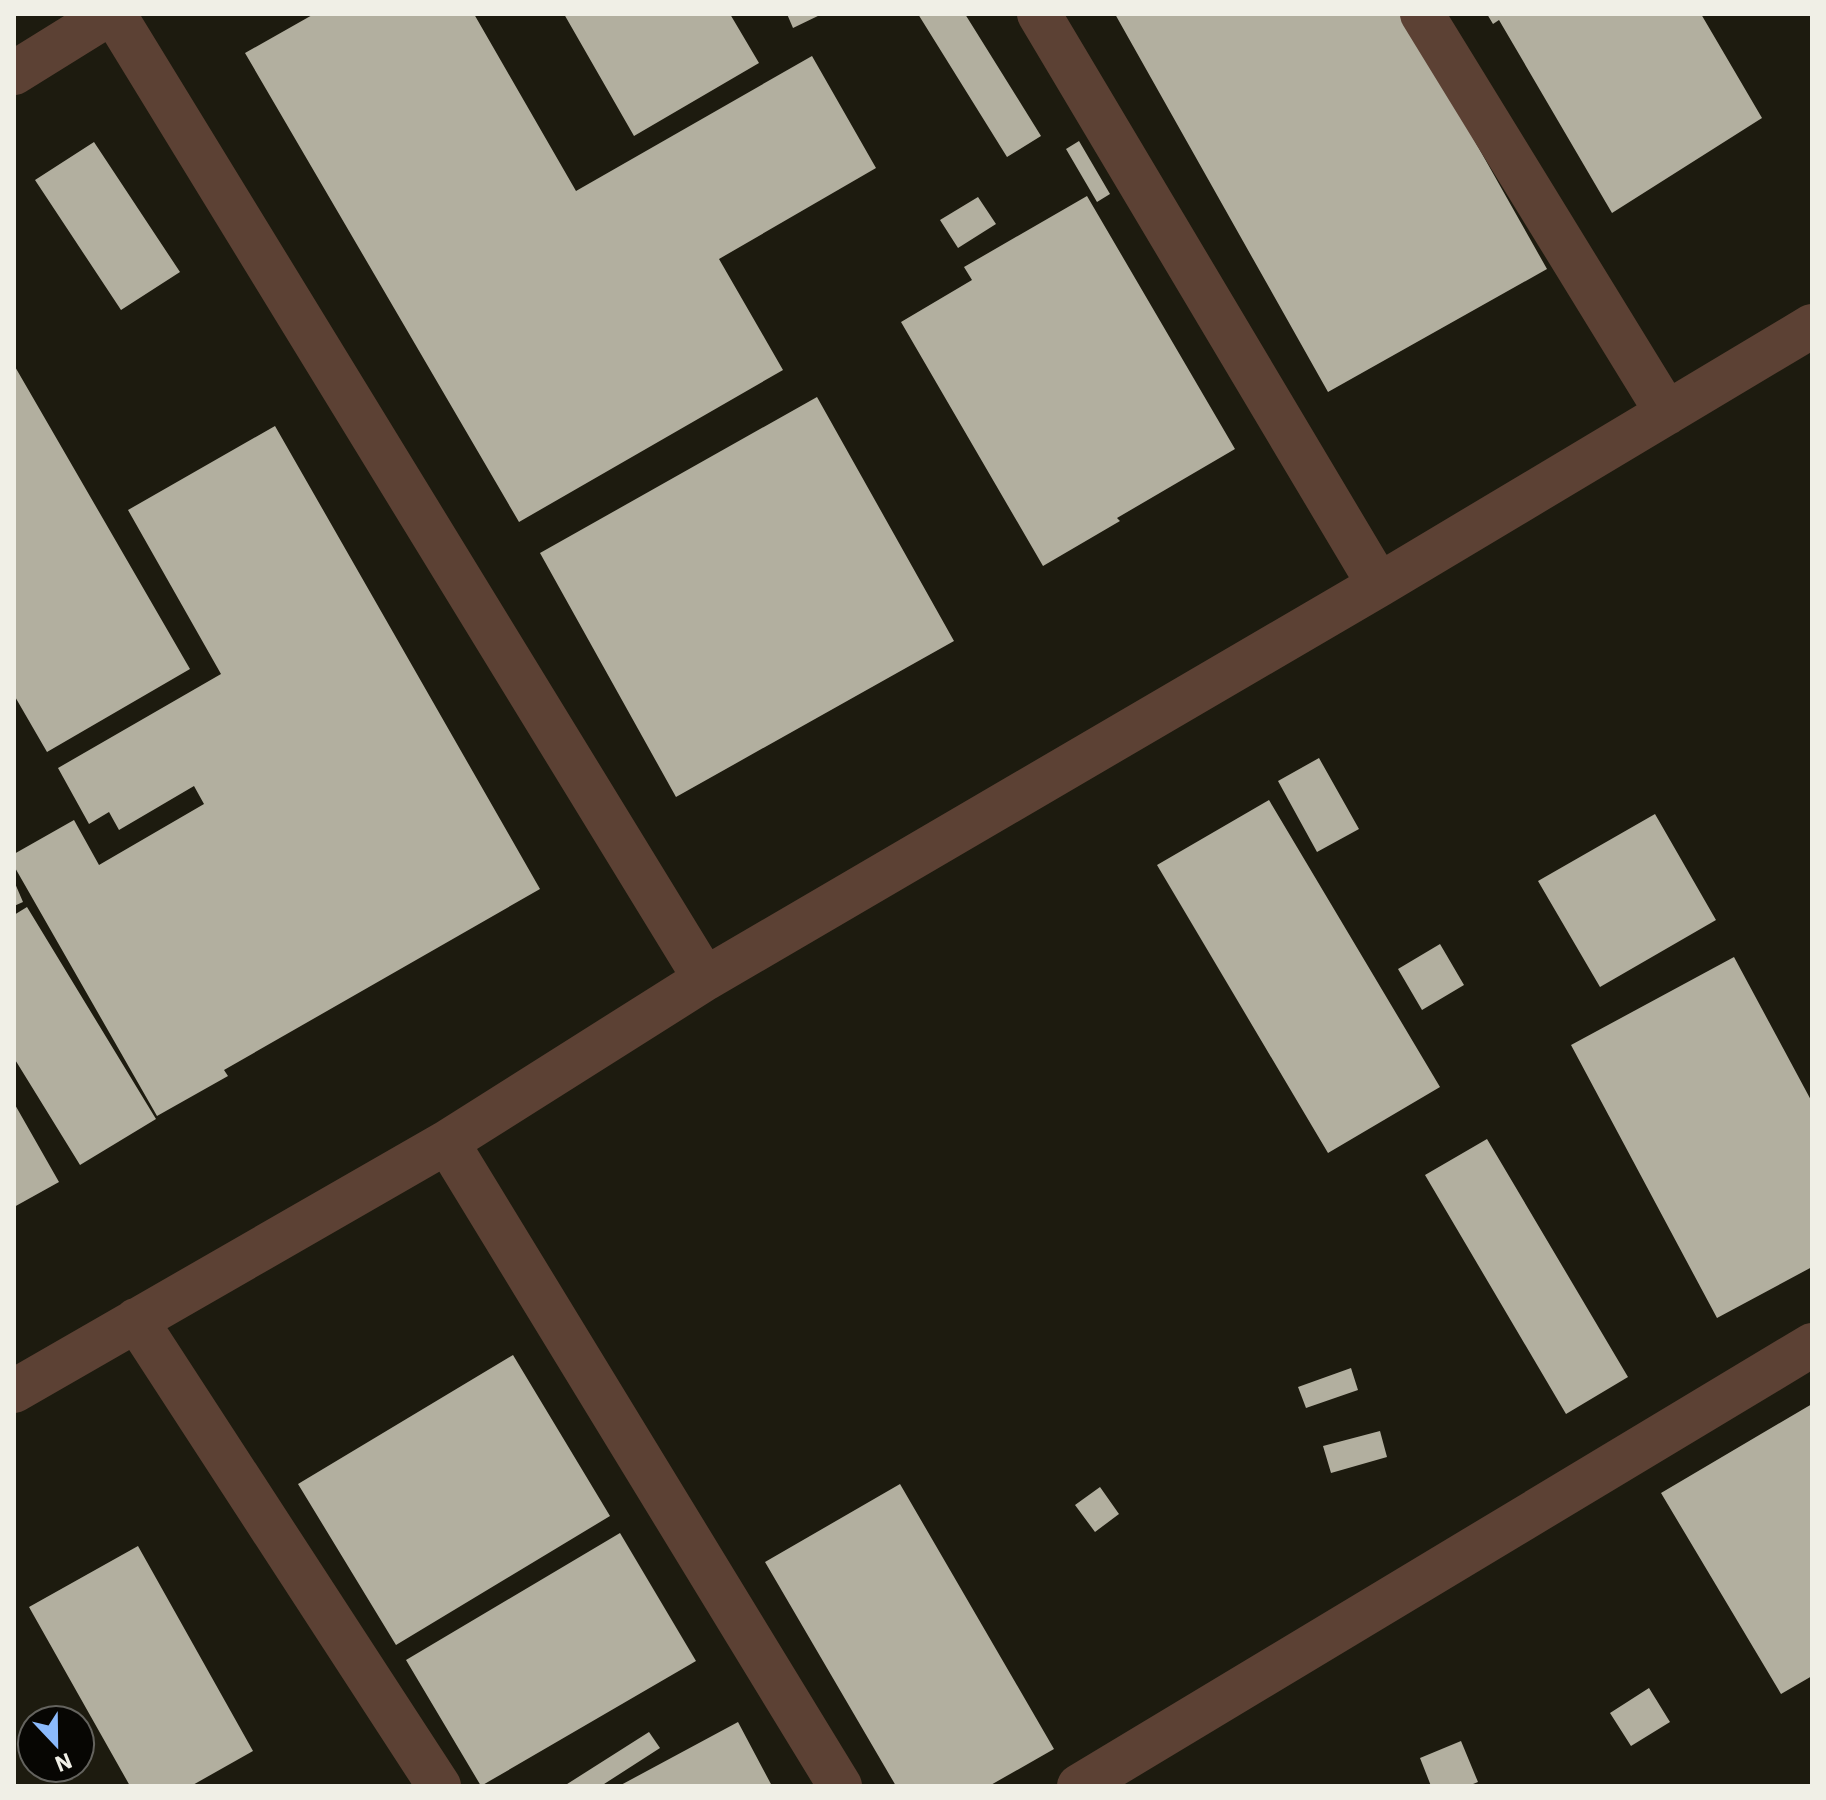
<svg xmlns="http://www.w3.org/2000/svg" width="1826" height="1800" viewBox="0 0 1826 1800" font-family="'IBM Plex Sans',sans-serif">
<rect width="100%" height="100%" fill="#1d1b0f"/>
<path fill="#b2af9f" d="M 314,14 L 474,14 L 576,191 L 812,56 L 876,168 L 719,259 L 783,370 L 519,522 L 245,53 Z
M 564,14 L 730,14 L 759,63 L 634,136 Z
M 787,14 L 822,14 L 793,28 Z
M 918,14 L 965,14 L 1041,136 L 1007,157 Z
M 1115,14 L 1403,14 L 1547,269 L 1328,392 Z
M 1487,14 L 1701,14 L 1762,118 L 1612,213 L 1499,20 L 1493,24 Z
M 1079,141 L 1110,194 L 1097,202 L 1066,149 Z
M 94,142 L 180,272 L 121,310 L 35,180 Z
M 1087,196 L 1235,449 L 1117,518 L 1120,521 L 1043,566 L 901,322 L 972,280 L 964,267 Z
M 978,197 L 996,224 L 958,248 L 940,220 Z
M 14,365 L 190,669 L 47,752 L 14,695 Z
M 817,397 L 954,641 L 676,797 L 540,553 Z
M 275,426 L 540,889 L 224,1070 L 228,1076 L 157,1116 L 14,866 L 14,854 L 74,820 L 99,865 L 204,804 L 194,786 L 119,830 L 109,812 L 89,824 L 58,768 L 221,674 L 128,510 Z
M 1319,758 L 1359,829 L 1317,852 L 1278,781 Z
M 1269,800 L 1440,1087 L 1328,1153 L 1157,865 Z
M 1655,814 L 1716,920 L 1600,987 L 1538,881 Z
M 14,881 L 23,902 L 14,906 Z
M 27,907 L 156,1119 L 80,1165 L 14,1058 L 14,915 Z
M 1440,944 L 1464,985 L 1422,1010 L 1398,969 Z
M 1734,957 L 1812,1102 L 1812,1267 L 1717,1318 L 1571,1045 Z
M 14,1103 L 59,1182 L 14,1207 Z
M 1487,1139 L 1628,1377 L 1566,1414 L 1425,1175 Z
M 513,1355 L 610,1516 L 396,1645 L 298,1484 Z
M 1351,1368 L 1358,1390 L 1306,1408 L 1298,1387 Z
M 1812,1404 L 1812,1676 L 1781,1694 L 1661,1493 Z
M 1380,1431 L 1387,1457 L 1331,1473 L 1323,1446 Z
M 900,1484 L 1054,1749 L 989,1786 L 896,1786 L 765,1562 Z
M 1100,1487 L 1119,1514 L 1095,1532 L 1075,1505 Z
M 620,1533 L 696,1661 L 481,1786 L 406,1660 Z
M 138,1546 L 253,1751 L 191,1786 L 130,1786 L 29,1607 Z
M 1649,1688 L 1670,1722 L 1631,1746 L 1610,1713 Z
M 738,1722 L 772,1786 L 619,1786 Z
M 649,1732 L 660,1748 L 601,1786 L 564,1786 Z
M 1461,1741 L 1478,1782 L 1468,1786 L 1431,1786 L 1420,1758 Z"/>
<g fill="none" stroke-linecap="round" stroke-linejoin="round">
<path stroke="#5c4134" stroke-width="44" d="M 114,14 L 705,979
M 1039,14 L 1379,585
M 1422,14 L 1667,413
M 14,73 L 109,14
M 447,1142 L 840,1786
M 136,1320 L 439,1786
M 14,1391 L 447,1142 L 705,979 L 1379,585 L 1812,326
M 1079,1786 L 1812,1345"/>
</g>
<rect width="1826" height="1800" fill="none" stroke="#f0efe6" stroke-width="32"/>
<g transform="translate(56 1744) rotate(158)"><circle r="38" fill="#070603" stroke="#64635e" stroke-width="2"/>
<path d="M0-6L14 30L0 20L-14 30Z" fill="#8bbafc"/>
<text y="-12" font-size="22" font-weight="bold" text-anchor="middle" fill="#f0efe6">N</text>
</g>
</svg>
